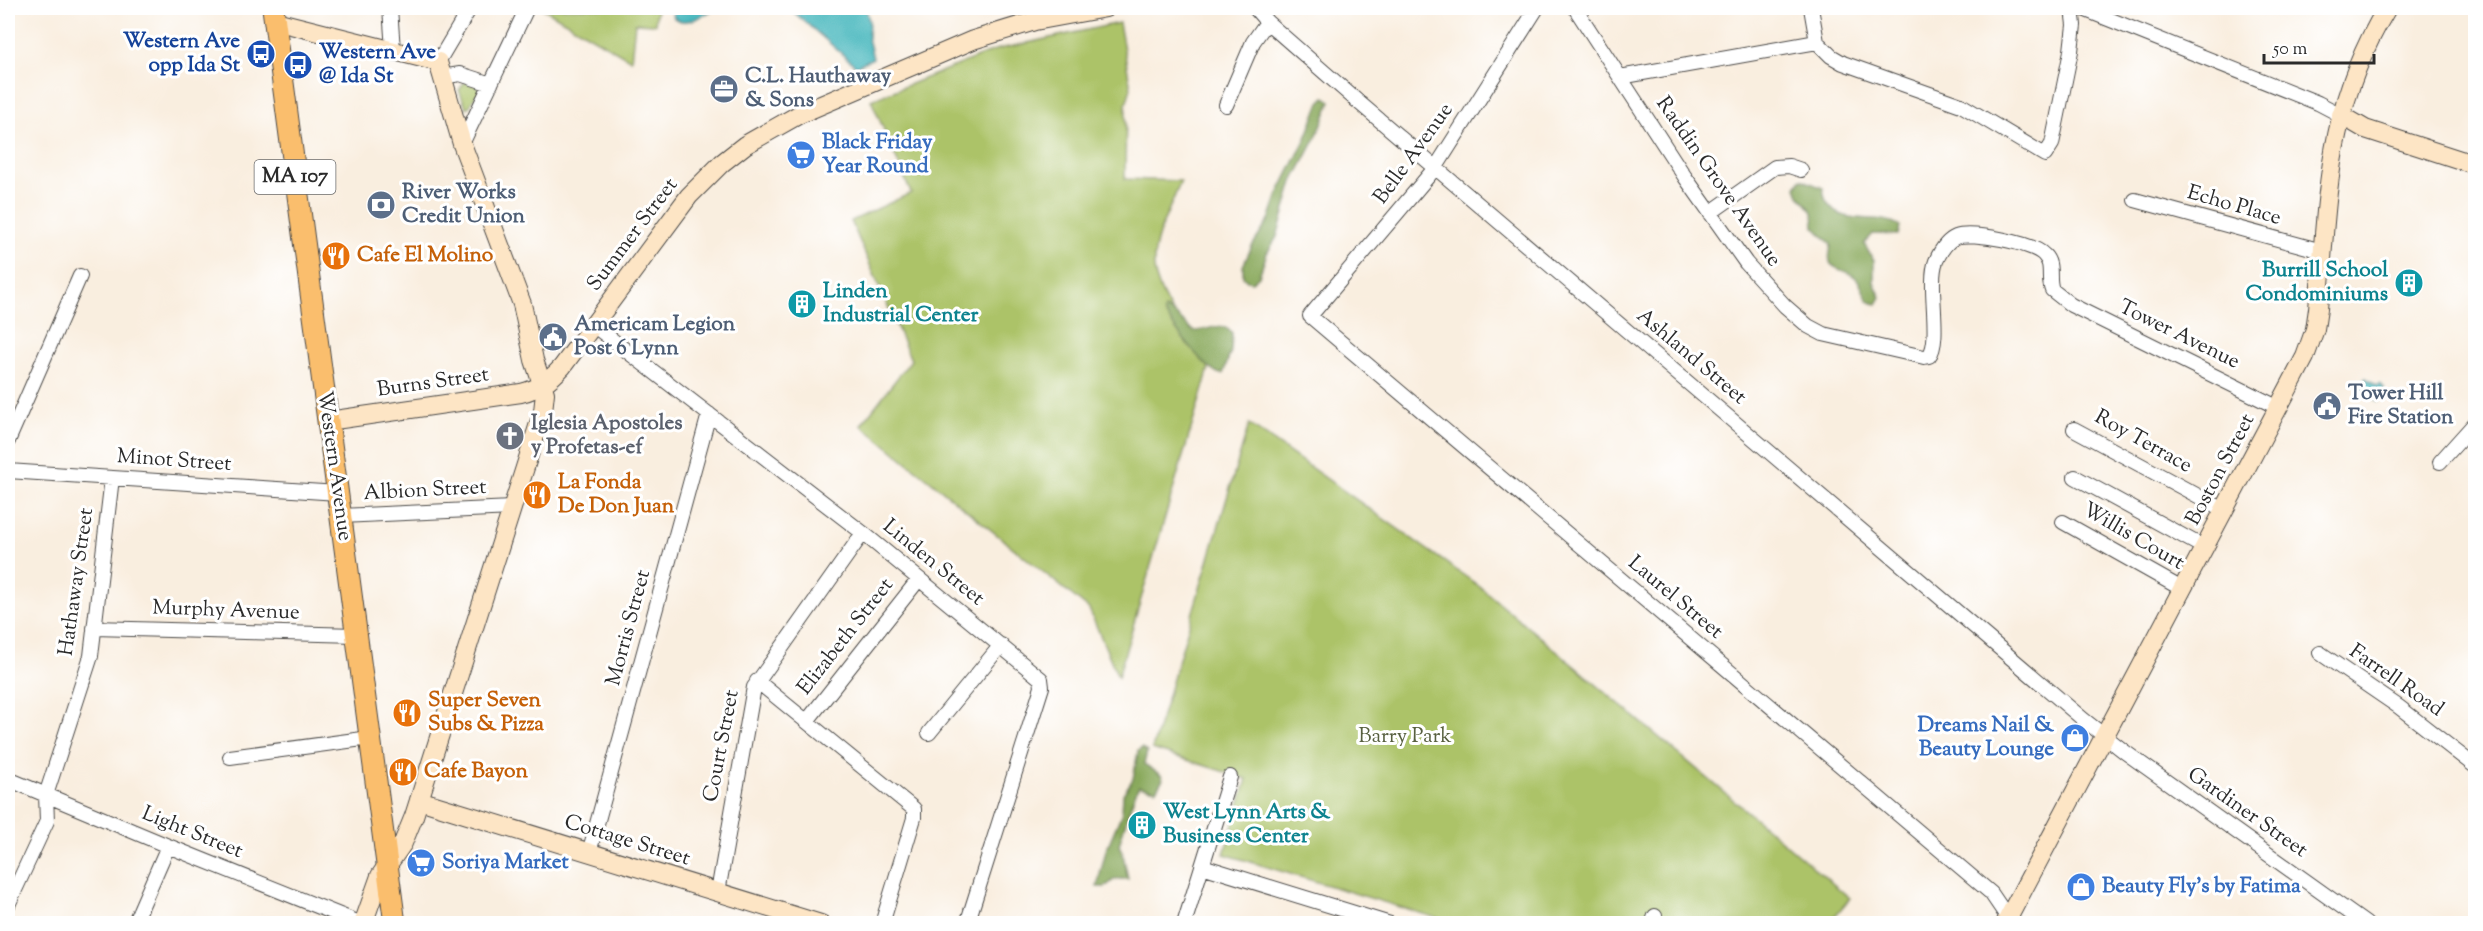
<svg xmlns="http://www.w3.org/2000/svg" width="2483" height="931" viewBox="0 0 2483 931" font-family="'Sorts Mill Goudy',serif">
<rect width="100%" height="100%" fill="#fff"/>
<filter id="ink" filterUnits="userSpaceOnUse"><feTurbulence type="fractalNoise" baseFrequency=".0167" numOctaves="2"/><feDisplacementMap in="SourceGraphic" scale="12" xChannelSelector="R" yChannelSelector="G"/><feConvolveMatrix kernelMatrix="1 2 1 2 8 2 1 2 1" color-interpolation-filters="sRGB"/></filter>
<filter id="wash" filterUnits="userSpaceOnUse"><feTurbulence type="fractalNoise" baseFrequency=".008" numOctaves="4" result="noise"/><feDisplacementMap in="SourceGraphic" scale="24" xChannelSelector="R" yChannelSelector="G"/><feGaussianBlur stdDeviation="1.35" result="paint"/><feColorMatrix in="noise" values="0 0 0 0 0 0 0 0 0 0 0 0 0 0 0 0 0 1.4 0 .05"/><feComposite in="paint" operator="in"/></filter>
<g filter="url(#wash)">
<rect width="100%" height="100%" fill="#f9eedf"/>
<path fill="#acc368" stroke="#6c774a" stroke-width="1.5" d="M 542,8 L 657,8 L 655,24 L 635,23 L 631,60 Z
M 1119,23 L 1131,88 L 1126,104 L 1125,179 L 1181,181 C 1171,207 1153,237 1154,265 C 1154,293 1193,344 1209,368 L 1118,677 L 1089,609 L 861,425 L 911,360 L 851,221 L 911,193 L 871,100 L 995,50 Z
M 465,82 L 477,86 L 480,92 L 479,96 L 476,95 L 470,106 L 466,108 L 459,90 Z
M 1249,424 L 1479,586 L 1850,898 L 1829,923 L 1685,923 L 1652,913 L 1648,923 L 1453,923 L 1224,854 L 1247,779 L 1152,749 Z"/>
<path fill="#89a95c" stroke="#5a6a44" stroke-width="1.5" d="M 1325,97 L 1331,101 L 1330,104 L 1315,140 L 1293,182 L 1277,237 L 1267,253 L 1259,276 L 1252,282 L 1247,281 L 1243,277 L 1243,266 L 1252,246 L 1269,220 L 1278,194 L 1306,138 L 1320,102 Z
M 1801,179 L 1823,188 C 1824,193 1824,198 1827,202 C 1844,229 1878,211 1900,226 L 1898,235 L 1873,234 L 1864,244 L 1874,261 L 1874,283 L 1881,297 L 1877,304 C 1863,303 1865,288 1857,279 C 1851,271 1837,271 1831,264 C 1827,259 1831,250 1831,244 L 1814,227 L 1813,212 L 1799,195 L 1796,187 Z
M 1165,309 L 1175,314 L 1193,331 C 1208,332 1220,319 1232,333 L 1231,351 L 1223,374 C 1209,376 1173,326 1164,312 Z
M 1142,748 L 1147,752 L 1144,764 L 1161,775 L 1163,779 L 1156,790 L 1139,786 C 1132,797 1123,831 1119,845 L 1123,854 L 1128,879 L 1115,879 L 1105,887 L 1097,887 L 1106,850 L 1122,813 L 1123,794 L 1133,779 L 1138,751 Z"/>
<path fill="#47b7bd" stroke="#397174" stroke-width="1.5" d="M 672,8 L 716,8 C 704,15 687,27 674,18 Z
M 789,8 L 866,8 L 869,21 L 868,38 L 873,58 L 856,66 Z
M 2366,378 L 2377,386 L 2379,384 L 2384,388 L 2383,396 L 2377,401 L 2360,389 L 2361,383 Z"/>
</g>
<g filter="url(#ink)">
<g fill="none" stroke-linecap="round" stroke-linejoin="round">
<g stroke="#4a4846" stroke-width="16">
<path id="street" d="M 390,8 L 393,50
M 1255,8 L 1267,22 L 1356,100 L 2084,720 L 2125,752 L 2366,924
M 1537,8 L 1436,167 L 1310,316 L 1991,893 L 2008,918
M 1575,8 L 1685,177 L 1746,263 L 1785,306 L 1808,326 L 1823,334 L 1924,357 L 1929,356 C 1942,340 1927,284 1936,261 C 1940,252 1946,241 1956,237 C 1971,231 2034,243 2044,255 C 2054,265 2047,278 2052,290 L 2071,305 L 2279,408
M 1811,8 L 1817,42
M 2081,8 L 2318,103 L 2341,115
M 1817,42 L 1831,56 L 1843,63 L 1961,105 L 2045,155 L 2052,144 L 2071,51 L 2074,25 L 2072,8
M 438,62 L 470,8
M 442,77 L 460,74 L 491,84
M 1620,77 L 1817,42
M 1226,105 L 1253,42 L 1267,22
M 462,144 L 527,8
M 2135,200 L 2322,251
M 1710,213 L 1775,167 L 1789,166 L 1801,170
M 593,325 L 863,533 L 1041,679 L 1042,687 L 967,924
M 2074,429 L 2224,510
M 8,441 L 80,276
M 2440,462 L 2476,422
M 8,471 L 338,493
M 2075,477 L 2205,548
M 341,516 L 512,508
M 2063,522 L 2182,589
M 94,628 L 356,635
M 2320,653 L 2399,707 L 2476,767
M 757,681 L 914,809 L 914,818 L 882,924
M 807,721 L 919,579
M 929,733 L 1001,645
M 230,757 L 370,738
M 8,779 L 168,846 L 362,924
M 589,853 L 709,414
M 1202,866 L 1390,924
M 718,892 L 754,687 L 863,533
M 8,905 L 47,821 L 46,795 L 91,656 L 112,478
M 134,924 L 168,846
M 1184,924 L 1230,777
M 1652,924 L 1655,916"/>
</g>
<g stroke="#4a4846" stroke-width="20">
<path id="secondary" d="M 275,21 L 438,62 L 462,144 L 522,304 L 534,360 L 545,393 L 543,411 L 414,816 L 403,843 L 380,876 L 363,924
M 2341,115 L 2365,129 L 2476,165
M 328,421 L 521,393 C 539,389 550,380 562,367 L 689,196 L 722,163 L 745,145 L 800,114 L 973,40 L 1035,21 L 1106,8
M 419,800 L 821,924
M 2005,924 L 2305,357 L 2315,329 L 2318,309 C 2328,196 2326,109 2387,8"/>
</g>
<g stroke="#4a4846" stroke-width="23">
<path id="primary" d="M 273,8 L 395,924"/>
</g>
<use href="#street" stroke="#fff" stroke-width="14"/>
<use href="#secondary" stroke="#fde5c5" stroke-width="18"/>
<use href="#primary" stroke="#fabe6d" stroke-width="21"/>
</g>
</g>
<defs>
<g id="bus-disc" transform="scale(1.5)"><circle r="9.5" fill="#1a4fb4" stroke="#fff"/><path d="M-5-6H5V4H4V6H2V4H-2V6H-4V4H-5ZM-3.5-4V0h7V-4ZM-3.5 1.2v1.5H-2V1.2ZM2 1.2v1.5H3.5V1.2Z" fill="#fff"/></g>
<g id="office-disc" transform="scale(1.5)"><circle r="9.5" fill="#5c6f8a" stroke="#fff"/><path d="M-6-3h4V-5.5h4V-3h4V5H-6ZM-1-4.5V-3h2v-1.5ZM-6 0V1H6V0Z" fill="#fff"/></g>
<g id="supermarket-disc" transform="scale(1.5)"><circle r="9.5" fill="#3f7fe0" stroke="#fff"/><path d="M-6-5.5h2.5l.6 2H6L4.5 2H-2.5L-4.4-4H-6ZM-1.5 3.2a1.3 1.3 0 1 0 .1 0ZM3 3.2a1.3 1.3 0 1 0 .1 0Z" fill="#fff"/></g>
<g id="bank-disc" transform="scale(1.5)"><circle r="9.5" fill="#5c6f8a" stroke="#fff"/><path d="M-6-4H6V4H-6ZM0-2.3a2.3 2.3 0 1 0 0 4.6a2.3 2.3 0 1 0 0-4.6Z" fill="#fff"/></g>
<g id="restaurant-disc" transform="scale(1.5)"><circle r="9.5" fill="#e8710a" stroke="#fff"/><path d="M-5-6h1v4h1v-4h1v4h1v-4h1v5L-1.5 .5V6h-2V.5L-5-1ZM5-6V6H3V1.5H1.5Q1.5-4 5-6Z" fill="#fff"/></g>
<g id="building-disc" transform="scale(1.5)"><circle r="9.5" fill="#0f9aa8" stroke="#fff"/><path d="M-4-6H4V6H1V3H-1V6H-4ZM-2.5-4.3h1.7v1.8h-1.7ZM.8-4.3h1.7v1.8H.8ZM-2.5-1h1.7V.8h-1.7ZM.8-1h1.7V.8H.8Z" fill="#fff"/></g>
<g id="civic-disc" transform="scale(1.5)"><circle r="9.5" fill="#5c6f8a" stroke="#fff"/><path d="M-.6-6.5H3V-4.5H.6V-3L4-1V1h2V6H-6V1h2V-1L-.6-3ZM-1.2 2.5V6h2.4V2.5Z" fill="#fff"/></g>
<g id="church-disc" transform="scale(1.5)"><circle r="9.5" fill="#6b7280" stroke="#fff"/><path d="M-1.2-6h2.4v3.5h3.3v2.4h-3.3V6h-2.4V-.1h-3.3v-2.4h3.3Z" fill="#fff"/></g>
<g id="shop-disc" transform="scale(1.5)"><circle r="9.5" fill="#3f7fe0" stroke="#fff"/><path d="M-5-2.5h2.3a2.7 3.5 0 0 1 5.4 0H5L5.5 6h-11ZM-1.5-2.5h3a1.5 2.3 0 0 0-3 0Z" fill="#fff"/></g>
</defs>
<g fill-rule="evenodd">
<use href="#bus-disc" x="261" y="54"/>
<use href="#bus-disc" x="298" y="65"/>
<use href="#office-disc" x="724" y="89"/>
<use href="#supermarket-disc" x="801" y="155"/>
<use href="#bank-disc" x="381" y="205"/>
<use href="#restaurant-disc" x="336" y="256"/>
<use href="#building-disc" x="2409" y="283"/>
<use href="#building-disc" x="802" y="304"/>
<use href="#civic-disc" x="553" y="337"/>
<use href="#civic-disc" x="2327" y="406"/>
<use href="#church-disc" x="510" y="436"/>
<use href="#restaurant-disc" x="537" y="495"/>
<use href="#restaurant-disc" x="407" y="713"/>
<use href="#shop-disc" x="2075" y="738"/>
<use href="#restaurant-disc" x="403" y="772"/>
<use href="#building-disc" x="1142" y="825"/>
<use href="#supermarket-disc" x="421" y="863"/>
<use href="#shop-disc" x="2081" y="887"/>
</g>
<g text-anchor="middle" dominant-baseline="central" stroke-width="6" stroke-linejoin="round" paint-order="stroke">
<rect fill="#fff" stroke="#6b6b6b" stroke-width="1.5" x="254.5" y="160" width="81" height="34" rx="4.5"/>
<g font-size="20" font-weight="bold" fill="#2b2b2b">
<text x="295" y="177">MA 107</text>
</g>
<g font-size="21" font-weight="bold" fill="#164399" stroke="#fff" text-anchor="end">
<text x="240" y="42">Western Ave<tspan x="240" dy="24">opp Ida St</tspan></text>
<text x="319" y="53" text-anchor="start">Western Ave<tspan x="319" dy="24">@ Ida St</tspan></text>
</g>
<g font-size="21" font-weight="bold" fill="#4e5e75" stroke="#fff" text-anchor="start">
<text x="745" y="77">C.L. Hauthaway<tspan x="745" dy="24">&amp; Sons</tspan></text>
<text x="402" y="193">River Works<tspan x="402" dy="24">Credit Union</tspan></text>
<text x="574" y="325">Americam Legion<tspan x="574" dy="24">Post 6 Lynn</tspan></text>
<text x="2348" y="394">Tower Hill<tspan x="2348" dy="24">Fire Station</tspan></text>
</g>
<g font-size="21" font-weight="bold" fill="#366cbe" stroke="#fff" text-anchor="start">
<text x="822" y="143">Black Friday<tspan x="822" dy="24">Year Round</tspan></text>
<text x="2054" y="726" text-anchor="end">Dreams Nail &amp;<tspan x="2054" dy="24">Beauty Lounge</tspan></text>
<text x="442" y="863">Soriya Market</text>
<text x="2102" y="887">Beauty Fly's by Fatima</text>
</g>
<g font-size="21" fill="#2b2b2b" stroke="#fff">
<text transform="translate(1414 154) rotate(-54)">Belle Avenue</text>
<text transform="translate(1718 182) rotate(55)">Raddin Grove Avenue</text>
<text transform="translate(2234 206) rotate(16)">Echo Place</text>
<text transform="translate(633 235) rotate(-53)">Summer Street</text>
<text transform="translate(2179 335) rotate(26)">Tower Avenue</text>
<text transform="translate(1691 357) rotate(40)">Ashland Street</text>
<text transform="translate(433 383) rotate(-8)">Burns Street</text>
<text transform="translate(2143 442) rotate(29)">Roy Terrace</text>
<text transform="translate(174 461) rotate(4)">Minot Street</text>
<text transform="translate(334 466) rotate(82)">Western Avenue</text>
<text transform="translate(2221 470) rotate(-62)">Boston Street</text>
<text transform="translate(425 491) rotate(-3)">Albion Street</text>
<text transform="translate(2133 537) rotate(30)">Willis Court</text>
<text transform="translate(933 563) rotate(39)">Linden Street</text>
<text transform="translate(77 582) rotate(-82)">Hathaway Street</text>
<text transform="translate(1675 598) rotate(40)">Laurel Street</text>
<text transform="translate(226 611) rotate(2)">Murphy Avenue</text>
<text transform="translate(629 628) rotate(-75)">Morris Street</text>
<text transform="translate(846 637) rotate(-52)">Elizabeth Street</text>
<text transform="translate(2396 681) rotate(35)">Farrell Road</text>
<text transform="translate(722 746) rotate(-79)">Court Street</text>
<text transform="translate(2247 813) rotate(35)">Gardiner Street</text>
<text transform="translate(192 833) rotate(22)">Light Street</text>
<text transform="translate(627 841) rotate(17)">Cottage Street</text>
</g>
<g font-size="21" font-weight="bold" fill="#c56008" stroke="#fff" text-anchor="start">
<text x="357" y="256">Cafe El Molino</text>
<text x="558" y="483">La Fonda<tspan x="558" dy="24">De Don Juan</tspan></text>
<text x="428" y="701">Super Seven<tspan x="428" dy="24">Subs &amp; Pizza</tspan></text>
<text x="424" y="772">Cafe Bayon</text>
</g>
<g font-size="21" font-weight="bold" fill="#0d838f" stroke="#fff" text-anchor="start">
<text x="2388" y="271" text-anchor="end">Burrill School<tspan x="2388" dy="24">Condominiums</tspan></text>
<text x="823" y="292">Linden<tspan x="823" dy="24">Industrial Center</tspan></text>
<text x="1163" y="813">West Lynn Arts &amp;<tspan x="1163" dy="24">Business Center</tspan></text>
</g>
<g font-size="21" font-weight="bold" fill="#5b616d" stroke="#fff" text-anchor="start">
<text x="531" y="424">Iglesia Apostoles<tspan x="531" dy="24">y Profetas-ef</tspan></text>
</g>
<g font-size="21" fill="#586040" stroke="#fff">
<text x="1405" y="737">Barry Park</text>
</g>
</g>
<rect width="2483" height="931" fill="none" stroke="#fff" stroke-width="30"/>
<path d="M2264 54v9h110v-9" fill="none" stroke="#2b2b2b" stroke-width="3"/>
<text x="2273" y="54" font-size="18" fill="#2b2b2b" stroke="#ffffff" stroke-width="4.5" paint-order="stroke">50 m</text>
</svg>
